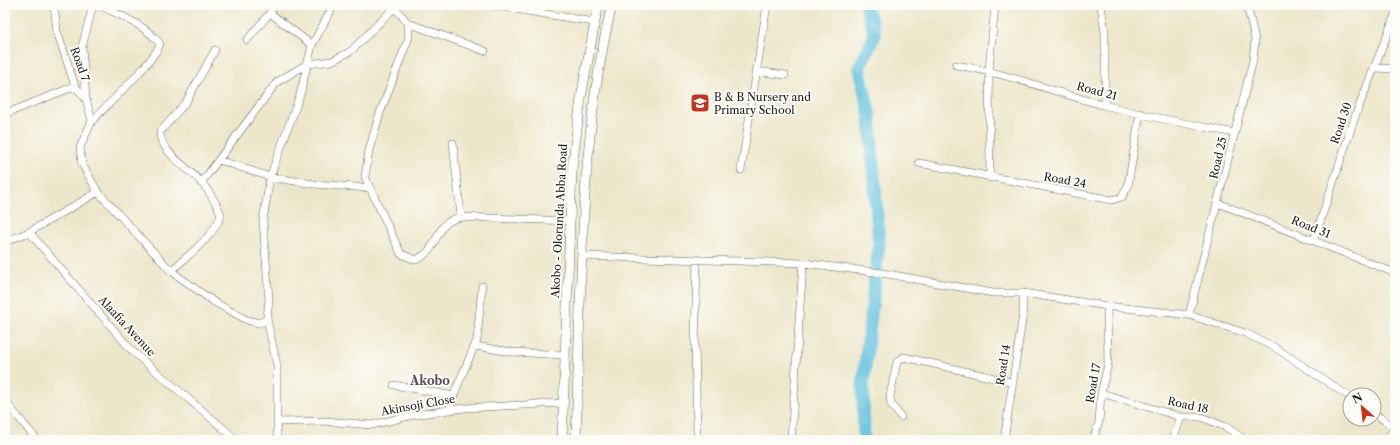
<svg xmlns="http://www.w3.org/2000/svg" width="1400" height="445" viewBox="0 0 1400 445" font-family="'Libre Caslon Text',serif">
<rect width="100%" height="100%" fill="#fdfcf7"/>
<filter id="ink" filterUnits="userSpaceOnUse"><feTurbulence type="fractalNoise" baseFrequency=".025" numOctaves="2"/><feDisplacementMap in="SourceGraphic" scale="8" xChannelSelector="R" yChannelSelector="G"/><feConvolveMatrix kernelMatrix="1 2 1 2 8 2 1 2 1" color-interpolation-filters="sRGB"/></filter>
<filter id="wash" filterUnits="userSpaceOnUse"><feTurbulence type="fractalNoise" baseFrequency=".012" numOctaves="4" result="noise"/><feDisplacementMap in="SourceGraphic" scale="16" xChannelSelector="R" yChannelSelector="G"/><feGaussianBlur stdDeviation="0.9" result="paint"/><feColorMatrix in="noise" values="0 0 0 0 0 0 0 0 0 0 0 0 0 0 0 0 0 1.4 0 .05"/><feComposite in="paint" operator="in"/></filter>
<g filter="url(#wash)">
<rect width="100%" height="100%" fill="#ece7ca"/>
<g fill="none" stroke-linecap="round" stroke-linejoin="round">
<path stroke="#60c2de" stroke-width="13" d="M 864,440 L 863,385 L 879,244 L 870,116 L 859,68 L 875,35 L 866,5"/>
</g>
</g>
<g filter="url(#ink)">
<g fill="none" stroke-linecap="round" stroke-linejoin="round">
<g stroke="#656359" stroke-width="8">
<path id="minor" d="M 54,5 L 57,31 L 75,86 L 86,99 L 92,121 L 80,147 L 82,164 L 98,192 L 171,271 L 214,302 L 247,320 L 259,323 L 267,319
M 492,5 L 594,22
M 1101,5 L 1105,33 L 1105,105
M 395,8 L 408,23 L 409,37 L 380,113 L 369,150 L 365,177 L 401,254 L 416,260 C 443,248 431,223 461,217 L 570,221
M 270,13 L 312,45
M 408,23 L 485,51
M 247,40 L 270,13 L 274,5
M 956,65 C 1007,73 1054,92 1103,105 C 1147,116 1191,125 1235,133
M 1375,68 L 1395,69
M 756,71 L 785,75
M 86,99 L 82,47 L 93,5
M 5,114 L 75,86
M 92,121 C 107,105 154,62 160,44 C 146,25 119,15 99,5
M 453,143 L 461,217
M 219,160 L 270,177 L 314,184 L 369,188
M 919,163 L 1112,200 L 1122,197 L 1128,186 L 1140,113
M 741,170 L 767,5
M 990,178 L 989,70 L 995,5
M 201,183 L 277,82 L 307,64 L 332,61 L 351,51 L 397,5
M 1218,203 L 1395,273
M 29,232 L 133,352 L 237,440
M 1314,240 L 1356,114 L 1395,15
M 5,242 L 29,232 L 98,192
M 582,256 L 803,263 L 882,273 L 993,293 L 1023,293 L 1107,306 L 1189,315 L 1245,333 L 1274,347 L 1350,397
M 697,259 L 695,345 L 697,433
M 171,271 C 188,255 213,238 221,215 C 217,203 210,193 202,183 C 190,169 159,151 160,132 L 186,102 L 215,50
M 1189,315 L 1253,60 L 1255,40 L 1247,5
M 475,346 L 512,352 L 564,355
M 394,385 L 454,396
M 1101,393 L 1181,417 L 1201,417 L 1226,427 L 1245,440
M 5,401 L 37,440
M 449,410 L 457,387 L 477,340 L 482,286
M 1374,413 L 1395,428
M 901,417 L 891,404 L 890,396 L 897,362 L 904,357 L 1011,382
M 277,422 L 324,421 L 372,425 L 413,415 L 464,408 L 563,403
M 277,440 L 277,366 L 267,319 L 269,299 L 263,221 L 270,177 L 300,95 L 312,45 L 334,5
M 791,440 L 803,263
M 1004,440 L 1023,314 L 1023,293
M 1093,440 L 1099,422 L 1101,393 L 1108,364 L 1107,306
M 1173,440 L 1181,417
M 1387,440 L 1395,428"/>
</g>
<g stroke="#656359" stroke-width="10">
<path id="secondary" d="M 562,440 L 572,168 L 581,98 L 598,5
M 576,440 C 577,395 579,351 580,306 C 583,206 588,103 612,5"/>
</g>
<use href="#minor" stroke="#fff" stroke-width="7"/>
<use href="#secondary" stroke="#fff" stroke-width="9"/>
</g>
</g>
<defs>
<g id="school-square" transform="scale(1)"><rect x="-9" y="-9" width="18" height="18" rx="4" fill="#c8321e" stroke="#fdfcf7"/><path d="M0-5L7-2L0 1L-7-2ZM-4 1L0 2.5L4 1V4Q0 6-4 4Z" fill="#fff"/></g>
</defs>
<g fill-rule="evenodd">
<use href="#school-square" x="700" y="103"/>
</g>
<g text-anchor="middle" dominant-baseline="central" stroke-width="4" stroke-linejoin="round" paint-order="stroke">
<g font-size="11" fill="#1c1c1c" stroke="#fdfcf7">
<text transform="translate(80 64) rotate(70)">Road 7</text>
<text transform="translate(1097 91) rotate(15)">Road 21</text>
<text transform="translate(1341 123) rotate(-71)">Road 30</text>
<text transform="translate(1218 158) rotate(-77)">Road 25</text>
<text transform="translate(1065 180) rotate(10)">Road 24</text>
<text transform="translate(559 221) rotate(-87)">Akobo - Olorunda Abba Road</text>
<text transform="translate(1311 227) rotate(22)">Road 31</text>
<text transform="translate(127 326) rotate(47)">Alaafia Avenue</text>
<text transform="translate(1003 365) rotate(-81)">Road 14</text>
<text transform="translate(1093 383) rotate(-80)">Road 17</text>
<text transform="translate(418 405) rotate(-10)">Akinsoji Close</text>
<text transform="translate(1188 405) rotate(12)">Road 18</text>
</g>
<g font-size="11" fill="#1c1c1c" stroke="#fdfcf7" text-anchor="start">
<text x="714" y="97">B &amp; B Nursery and<tspan x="714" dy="13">Primary School</tspan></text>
</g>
<g font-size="12" font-weight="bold" fill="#5c4c55" stroke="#fdfcf7">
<text x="430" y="380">Akobo</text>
</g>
</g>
<rect width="1400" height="445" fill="none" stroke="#fdfcf7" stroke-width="20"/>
<g transform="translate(1362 407) rotate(332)"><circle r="19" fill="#fdfcf7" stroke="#a3a29f"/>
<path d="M0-3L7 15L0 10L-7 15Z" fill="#c8321e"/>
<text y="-6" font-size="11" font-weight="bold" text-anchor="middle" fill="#1c1c1c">N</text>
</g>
</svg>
